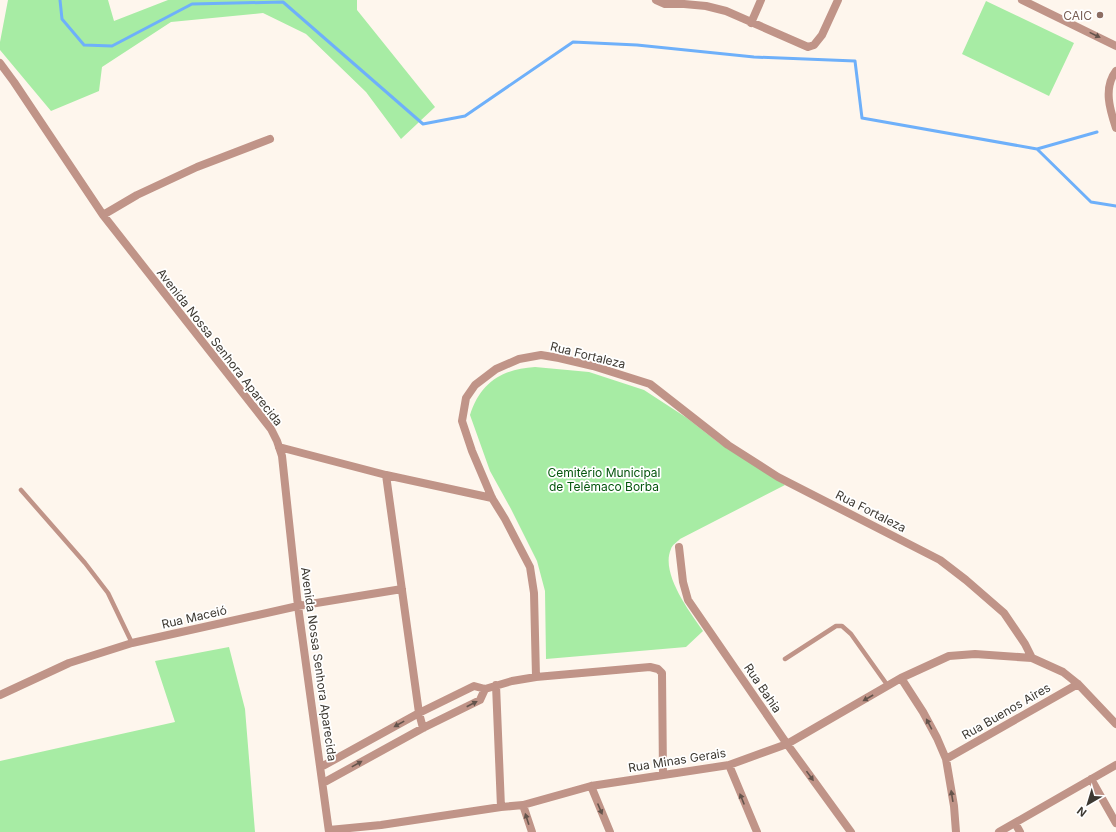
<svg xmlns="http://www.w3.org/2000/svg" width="1116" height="832" viewBox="0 0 1116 832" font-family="Inter,sans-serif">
<rect width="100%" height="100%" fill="#fef6ed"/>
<path fill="#a7eca4" d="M 8,0 L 108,0 L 114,21 L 168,0 L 357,0 L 357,10 L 435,107 L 401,139 L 366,92 L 306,34 L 263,13 L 171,22 L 102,67 L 99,91 L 51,111 L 0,50 L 0,42 Z
M 986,1 L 1074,43 L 1049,96 L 962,54 Z
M 535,367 L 589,372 L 644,390 L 687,418 L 719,443 L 785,485 L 680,539 C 677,542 672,545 671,549 C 660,573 690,612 703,631 L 686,647 L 546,659 L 545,591 L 537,561 L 511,509 L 490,471 L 470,415 C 480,383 502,369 535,367 Z
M 229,647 L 245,709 L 255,832 L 0,832 L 0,761 L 175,722 L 155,661 Z"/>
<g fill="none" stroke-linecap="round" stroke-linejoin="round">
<path stroke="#6eb0fa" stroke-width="3" d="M 60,0 L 62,19 L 84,45 L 112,46 L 192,4 L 283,2 L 423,124 L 465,116 L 573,42 L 637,45 L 754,57 L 855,61 L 862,118 L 1037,149 L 1091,202 L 1116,206
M 1037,149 L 1097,132"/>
<path stroke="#c09488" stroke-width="4.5" d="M 21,490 L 85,563 L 108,593 L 132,643
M 785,659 L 836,626 L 842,626 L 851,634 L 888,686"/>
<path stroke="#c09488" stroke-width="8" d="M 656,0 L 665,4 L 684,4 L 706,6 L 726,11 L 808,47 L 814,45 L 822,35 L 838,0
M 1022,0 L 1116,46
M 751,23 L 761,0
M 0,63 L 14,82 L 103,215 L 271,429 L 277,441 L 282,456 L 298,606 L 329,832
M 1116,71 C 1103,88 1110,110 1116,128
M 103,215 L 137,195 L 197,167 L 270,139
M 279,447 L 386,475 L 492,498
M 386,475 L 419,713 L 423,728
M 679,547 L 683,582 L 688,600 L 787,744 L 851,832
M 536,677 L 534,593 L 530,567 L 505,519 L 492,498 L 472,451 L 462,421 L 466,398 L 475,385 L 496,369 L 519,359 L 541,355 L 559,358 L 593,366 L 650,384 L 728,445 L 778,477 L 940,560 L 966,580 L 1004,613 L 1025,644 L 1032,658
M 901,678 L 923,712 L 937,738 L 946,759 L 954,806 L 956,832
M 496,685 L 501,807
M 0,695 L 69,663 L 132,643 L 298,606 L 402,589
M 946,759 L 1078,684
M 729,765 L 757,832
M 321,767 L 419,713 L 474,686 L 485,689 L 512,681 L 536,677 L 650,667 L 658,669 L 662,673 L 663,775
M 1091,779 L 1116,823
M 323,783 L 423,728 L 480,700 L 485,689
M 591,786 L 610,832
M 523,805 L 532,832
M 1015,823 L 1020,832
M 329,830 L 381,825 L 501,807 L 523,805 L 591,786 L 729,765 L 787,744 L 901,678 L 949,656 L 975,654 L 1032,658 L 1063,672 L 1078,684 L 1116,724
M 999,832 L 1116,765"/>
</g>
<defs><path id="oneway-solid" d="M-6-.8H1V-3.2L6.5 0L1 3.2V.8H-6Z"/></defs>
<g fill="#64544c">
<use href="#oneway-solid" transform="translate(1095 35) rotate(26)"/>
<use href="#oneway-solid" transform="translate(868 698) rotate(150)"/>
<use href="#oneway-solid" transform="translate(472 704) rotate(-27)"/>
<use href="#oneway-solid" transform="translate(399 724) rotate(151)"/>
<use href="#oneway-solid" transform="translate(929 724) rotate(-118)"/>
<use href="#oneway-solid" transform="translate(357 764) rotate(-29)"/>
<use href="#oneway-solid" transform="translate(810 776) rotate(54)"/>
<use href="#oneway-solid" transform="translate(952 796) rotate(-99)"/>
<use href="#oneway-solid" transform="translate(742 799) rotate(-112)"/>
<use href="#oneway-solid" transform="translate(600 809) rotate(67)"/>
<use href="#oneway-solid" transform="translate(527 819) rotate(-108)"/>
</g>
<circle fill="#8d6e63" stroke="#fff" stroke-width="1.5" cx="1100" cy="15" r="4"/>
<g text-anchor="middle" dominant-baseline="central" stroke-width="3.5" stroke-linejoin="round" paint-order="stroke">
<g font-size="12" fill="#785e54" stroke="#fff" text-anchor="end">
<text x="1092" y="15">CAIC</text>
</g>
<g font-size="12" fill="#3d3932" stroke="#fff">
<text transform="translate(220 347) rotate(52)">Avenida Nossa Senhora Aparecida</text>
<text transform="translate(588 355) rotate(14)">Rua Fortaleza</text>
<text transform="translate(871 511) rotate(27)">Rua Fortaleza</text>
<text transform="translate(194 617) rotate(-13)">Rua Maceió</text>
<text transform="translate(319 664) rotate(82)">Avenida Nossa Senhora Aparecida</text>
<text transform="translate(763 688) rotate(56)">Rua Bahia</text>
<text transform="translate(1006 711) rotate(-30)">Rua Buenos Aires</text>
<text transform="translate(677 760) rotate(-9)">Rua Minas Gerais</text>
</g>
<g font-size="12" fill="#04550c" stroke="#fff">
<text x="604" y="472">Cemitério Municipal<tspan x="604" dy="14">de Telêmaco Borba</tspan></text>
</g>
</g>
<g transform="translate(1088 804) rotate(218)" stroke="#ffffff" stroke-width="3" paint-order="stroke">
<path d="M0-3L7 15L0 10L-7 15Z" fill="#3d3932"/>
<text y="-6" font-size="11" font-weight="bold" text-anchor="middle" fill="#3d3932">N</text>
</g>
</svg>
